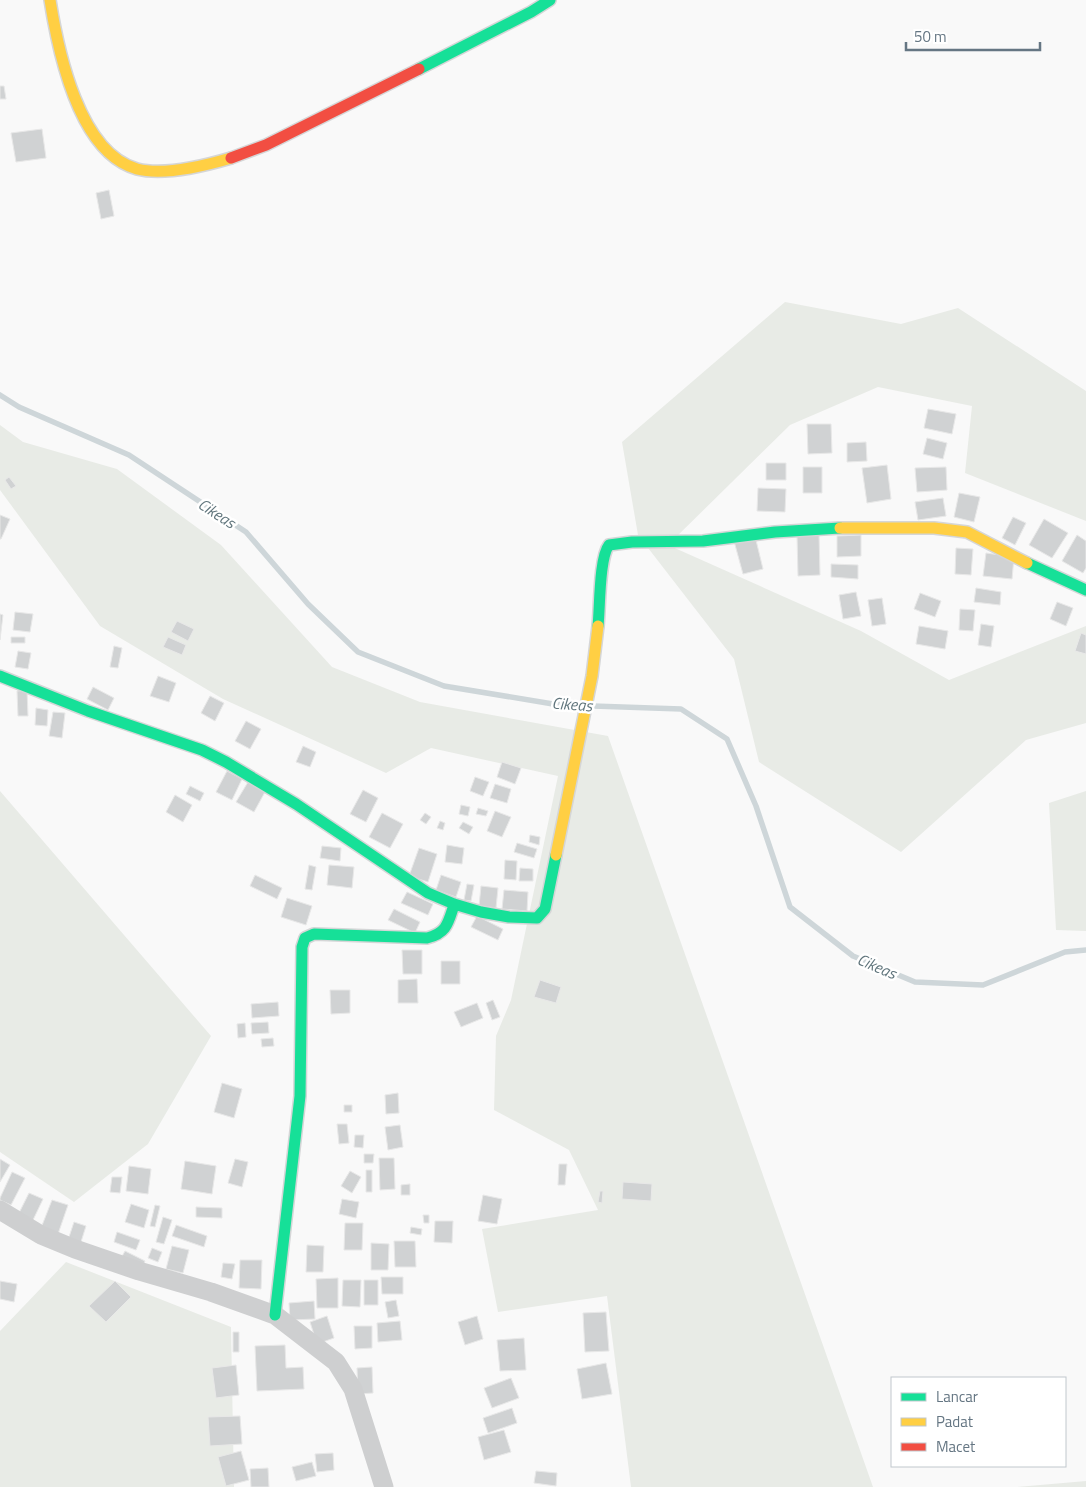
<svg xmlns="http://www.w3.org/2000/svg" width="1086" height="1487" viewBox="0 0 1086 1487" font-family="'Titillium Web',sans-serif">
<rect width="100%" height="100%" fill="#f9f9f9"/>
<path fill="#e8ebe6" d="M 785,302 L 901,324 L 958,308 L 1086,391 L 1086,521 L 965,473 L 972,406 L 878,387 L 790,425 L 668,545 L 861,631 L 949,680 L 1086,626 L 1086,723 L 1026,740 L 901,852 L 759,762 L 734,659 L 638,535 L 622,442 Z
M 0,425 L 23,442 L 117,469 L 221,545 L 332,667 L 420,702 L 608,736 L 873,1487 L 631,1487 L 607,1296 L 498,1312 L 482,1229 L 598,1210 L 569,1150 L 494,1110 L 496,1036 L 511,1000 L 558,776 L 431,748 L 386,773 L 223,699 L 100,626 L 0,490 Z
M 0,791 L 211,1036 L 148,1144 L 74,1202 L 0,1152 Z
M 1086,791 L 1086,931 L 1056,930 L 1049,803 Z
M 66,1262 L 231,1327 L 234,1487 L 0,1487 L 0,1331 Z
M 1086,1481 L 1086,1487 L 1017,1487 Z"/>
<g fill="none" stroke-linecap="round" stroke-linejoin="round">
<path stroke="#ced6d9" stroke-width="5.5" d="M 0,395 L 19,407 L 129,455 L 246,532 L 308,604 L 358,652 L 444,686 L 553,704 L 578,705
M 593,706 L 681,709 L 727,739 L 756,806 L 790,907 L 853,956 L 915,982 L 983,985 L 1065,952 L 1086,950"/>
</g>
<path fill="#d0d2d3" stroke="#e8e8e8" d="M 0,86 L 4,86 L 6,99 L 0,99 Z
M 42,129 L 46,158 L 16,162 L 11,133 Z
M 109,190 L 114,216 L 101,219 L 96,193 Z
M 928,409 L 956,414 L 952,434 L 924,428 Z
M 807,424 L 831,424 L 832,453 L 808,454 Z
M 927,438 L 947,443 L 943,459 L 923,454 Z
M 866,442 L 867,461 L 847,462 L 847,443 Z
M 766,463 L 786,463 L 786,480 L 766,480 Z
M 887,465 L 891,499 L 867,503 L 862,468 Z
M 803,467 L 822,467 L 822,493 L 803,493 Z
M 946,467 L 947,490 L 917,492 L 915,468 Z
M 9,477 L 16,486 L 11,489 L 5,480 Z
M 758,488 L 786,489 L 785,512 L 757,511 Z
M 959,493 L 980,497 L 974,522 L 954,517 Z
M 943,498 L 946,516 L 918,520 L 915,502 Z
M 0,515 L 10,519 L 1,539 L 0,539 Z
M 1013,517 L 1026,523 L 1015,545 L 1002,538 Z
M 1044,519 L 1068,533 L 1052,558 L 1029,545 Z
M 819,534 L 820,575 L 798,576 L 797,535 Z
M 861,535 L 861,556 L 837,557 L 837,536 Z
M 1077,535 L 1086,541 L 1086,568 L 1083,573 L 1062,561 Z
M 755,536 L 763,569 L 743,574 L 734,541 Z
M 956,548 L 973,549 L 971,575 L 955,574 Z
M 986,553 L 1014,557 L 1012,579 L 983,576 Z
M 831,564 L 858,565 L 858,579 L 831,577 Z
M 976,588 L 1001,592 L 1000,605 L 974,602 Z
M 856,592 L 861,616 L 843,619 L 839,595 Z
M 920,593 L 941,601 L 935,617 L 914,609 Z
M 882,598 L 886,624 L 872,626 L 868,600 Z
M 1057,602 L 1073,608 L 1066,626 L 1050,619 Z
M 960,609 L 975,610 L 973,631 L 959,630 Z
M 15,612 L 33,614 L 30,632 L 13,630 Z
M 0,614 L 3,615 L 0,640 Z
M 177,621 L 194,629 L 188,641 L 171,632 Z
M 981,624 L 994,626 L 991,647 L 978,645 Z
M 919,626 L 948,631 L 945,649 L 916,644 Z
M 1081,633 L 1086,635 L 1086,654 L 1075,651 Z
M 11,637 L 25,637 L 25,643 L 11,643 Z
M 168,637 L 186,645 L 182,655 L 163,647 Z
M 114,646 L 122,648 L 118,668 L 110,667 Z
M 18,651 L 31,653 L 28,669 L 15,667 Z
M 158,676 L 176,683 L 169,702 L 150,696 Z
M 93,687 L 114,698 L 108,710 L 87,699 Z
M 27,690 L 28,716 L 18,716 L 17,691 Z
M 210,696 L 224,703 L 215,721 L 201,713 Z
M 36,708 L 48,710 L 47,726 L 35,725 Z
M 53,712 L 65,713 L 62,738 L 49,736 Z
M 246,721 L 261,729 L 250,749 L 235,741 Z
M 303,746 L 316,752 L 310,767 L 296,762 Z
M 502,762 L 521,768 L 515,784 L 497,777 Z
M 227,771 L 242,779 L 232,800 L 216,792 Z
M 475,777 L 489,782 L 483,796 L 470,791 Z
M 248,782 L 265,792 L 254,812 L 236,802 Z
M 495,784 L 511,789 L 507,803 L 490,798 Z
M 190,786 L 204,793 L 200,801 L 186,794 Z
M 363,790 L 378,798 L 366,822 L 350,814 Z
M 175,795 L 192,805 L 183,822 L 166,812 Z
M 461,805 L 470,807 L 468,816 L 459,814 Z
M 478,808 L 488,811 L 486,816 L 476,814 Z
M 495,811 L 511,817 L 502,837 L 487,831 Z
M 382,813 L 403,824 L 390,848 L 369,837 Z
M 425,813 L 431,817 L 426,824 L 420,820 Z
M 440,821 L 445,823 L 443,830 L 437,828 Z
M 463,822 L 473,827 L 469,834 L 459,828 Z
M 530,835 L 540,837 L 539,845 L 529,842 Z
M 517,843 L 537,849 L 534,858 L 514,852 Z
M 447,845 L 464,848 L 462,864 L 445,862 Z
M 322,846 L 341,848 L 340,861 L 320,858 Z
M 419,848 L 437,854 L 428,882 L 409,876 Z
M 505,860 L 517,861 L 516,880 L 504,879 Z
M 309,865 L 316,867 L 312,890 L 305,889 Z
M 329,865 L 354,867 L 352,888 L 327,885 Z
M 520,868 L 533,869 L 533,881 L 519,881 Z
M 255,875 L 282,888 L 277,899 L 250,886 Z
M 441,875 L 461,882 L 456,897 L 436,890 Z
M 467,884 L 474,885 L 471,901 L 464,900 Z
M 481,886 L 498,888 L 496,908 L 479,906 Z
M 504,890 L 528,892 L 527,911 L 502,909 Z
M 407,892 L 433,904 L 428,915 L 401,903 Z
M 287,898 L 312,906 L 306,925 L 281,917 Z
M 394,909 L 420,922 L 415,933 L 388,920 Z
M 477,916 L 503,929 L 498,940 L 471,927 Z
M 402,950 L 422,950 L 422,974 L 403,974 Z
M 441,961 L 460,961 L 460,984 L 441,984 Z
M 417,979 L 418,1003 L 398,1003 L 398,980 Z
M 540,980 L 561,987 L 556,1003 L 534,997 Z
M 330,990 L 350,990 L 350,1013 L 331,1014 Z
M 493,1000 L 500,1017 L 492,1020 L 486,1003 Z
M 278,1002 L 279,1016 L 252,1018 L 251,1004 Z
M 477,1003 L 483,1018 L 461,1027 L 454,1012 Z
M 268,1022 L 269,1033 L 252,1034 L 251,1023 Z
M 245,1023 L 246,1037 L 238,1038 L 237,1024 Z
M 273,1038 L 274,1046 L 262,1047 L 261,1039 Z
M 222,1083 L 242,1089 L 234,1118 L 214,1112 Z
M 398,1093 L 399,1113 L 386,1114 L 385,1095 Z
M 344,1105 L 352,1105 L 352,1112 L 344,1112 Z
M 337,1124 L 347,1124 L 349,1143 L 339,1144 Z
M 400,1125 L 403,1147 L 388,1150 L 385,1127 Z
M 355,1135 L 364,1135 L 363,1148 L 354,1147 Z
M 364,1154 L 374,1154 L 373,1163 L 364,1163 Z
M 379,1158 L 394,1158 L 395,1189 L 380,1190 Z
M 0,1159 L 10,1165 L 0,1182 Z
M 235,1159 L 248,1162 L 242,1187 L 228,1183 Z
M 185,1161 L 216,1166 L 212,1194 L 181,1189 Z
M 559,1164 L 567,1164 L 565,1185 L 558,1185 Z
M 129,1166 L 151,1169 L 148,1194 L 126,1191 Z
M 366,1170 L 372,1170 L 372,1192 L 366,1192 Z
M 350,1171 L 361,1177 L 352,1193 L 341,1186 Z
M 12,1172 L 25,1178 L 11,1205 L 0,1200 L 0,1198 Z
M 112,1177 L 122,1177 L 120,1193 L 110,1192 Z
M 623,1182 L 652,1184 L 651,1201 L 622,1199 Z
M 410,1184 L 410,1195 L 401,1195 L 401,1185 Z
M 600,1191 L 603,1191 L 602,1203 L 598,1202 Z
M 29,1193 L 43,1199 L 33,1220 L 19,1213 Z
M 483,1195 L 502,1199 L 497,1224 L 478,1221 Z
M 342,1199 L 359,1202 L 356,1218 L 339,1214 Z
M 52,1200 L 68,1205 L 58,1234 L 41,1228 Z
M 131,1204 L 149,1210 L 144,1228 L 125,1222 Z
M 155,1205 L 160,1206 L 155,1227 L 150,1226 Z
M 196,1207 L 222,1208 L 222,1218 L 196,1217 Z
M 423,1215 L 429,1215 L 429,1223 L 424,1223 Z
M 163,1217 L 172,1220 L 164,1244 L 156,1242 Z
M 435,1221 L 453,1221 L 452,1243 L 434,1242 Z
M 74,1222 L 86,1226 L 80,1245 L 68,1240 Z
M 345,1223 L 363,1223 L 362,1250 L 344,1250 Z
M 176,1225 L 207,1236 L 204,1247 L 172,1236 Z
M 411,1227 L 422,1229 L 421,1235 L 410,1233 Z
M 117,1232 L 140,1240 L 136,1250 L 114,1242 Z
M 394,1241 L 415,1241 L 416,1267 L 395,1267 Z
M 371,1243 L 389,1244 L 388,1270 L 371,1270 Z
M 307,1245 L 324,1246 L 323,1272 L 306,1272 Z
M 172,1246 L 189,1250 L 183,1273 L 166,1269 Z
M 152,1248 L 162,1252 L 158,1262 L 148,1258 Z
M 125,1251 L 145,1261 L 141,1270 L 120,1260 Z
M 240,1260 L 262,1260 L 261,1289 L 239,1288 Z
M 223,1263 L 235,1264 L 232,1279 L 221,1277 Z
M 381,1277 L 403,1277 L 403,1294 L 382,1294 Z
M 338,1278 L 338,1308 L 317,1308 L 316,1279 Z
M 343,1280 L 361,1280 L 360,1307 L 342,1306 Z
M 364,1280 L 378,1280 L 378,1305 L 364,1305 Z
M 0,1281 L 17,1284 L 14,1302 L 0,1299 Z
M 115,1281 L 131,1297 L 106,1322 L 89,1306 Z
M 396,1300 L 399,1316 L 388,1318 L 385,1302 Z
M 314,1301 L 315,1319 L 290,1320 L 289,1303 Z
M 606,1312 L 609,1351 L 585,1352 L 583,1313 Z
M 327,1316 L 334,1338 L 317,1344 L 310,1322 Z
M 477,1316 L 483,1339 L 465,1345 L 458,1322 Z
M 400,1321 L 402,1340 L 378,1342 L 377,1323 Z
M 354,1326 L 372,1326 L 372,1348 L 355,1349 Z
M 233,1332 L 239,1332 L 239,1352 L 233,1352 Z
M 524,1338 L 526,1370 L 500,1371 L 497,1340 Z
M 285,1345 L 286,1368 L 303,1367 L 304,1389 L 257,1391 L 255,1346 Z
M 606,1363 L 612,1394 L 582,1399 L 577,1369 Z
M 236,1365 L 239,1395 L 216,1398 L 212,1368 Z
M 372,1367 L 373,1393 L 358,1394 L 357,1368 Z
M 511,1378 L 519,1398 L 492,1408 L 484,1388 Z
M 512,1408 L 517,1423 L 488,1433 L 483,1418 Z
M 240,1416 L 242,1444 L 210,1446 L 208,1417 Z
M 504,1430 L 511,1452 L 484,1460 L 478,1437 Z
M 241,1451 L 249,1480 L 226,1486 L 218,1457 Z
M 333,1453 L 334,1470 L 317,1472 L 315,1454 Z
M 312,1462 L 316,1476 L 296,1481 L 292,1467 Z
M 268,1468 L 269,1487 L 251,1487 L 250,1469 Z
M 536,1471 L 557,1473 L 556,1486 L 534,1483 Z"/>
<g fill="none" stroke-linecap="round" stroke-linejoin="round">
<g stroke="#d5d6d7" stroke-width="14">
<path id="fast" d="M 419,69 L 531,12 L 550,0
M 1027,563 L 1086,590
M 598,626 C 600,608 599,558 609,545 L 632,542 L 703,541 L 775,532 L 840,528
M 0,676 L 88,711 L 202,750 L 226,762 L 296,804 L 428,893 L 454,904 L 481,912 L 509,917 L 537,918 L 545,909 L 556,855
M 275,1315 L 300,1096 L 302,947 L 305,938 L 314,934 L 427,938 C 447,933 448,923 454,905"/>
</g>
<g stroke="#d5d6d7" stroke-width="14">
<path id="slow" d="M 50,0 C 58,51 79,153 137,169 C 164,176 204,166 231,158
M 840,528 L 934,528 L 967,532 L 1027,563
M 556,855 L 592,676 L 598,626"/>
</g>
<g stroke="#d5d6d7" stroke-width="14">
<path id="jam" d="M 231,158 L 266,145 L 419,69"/>
</g>
<path stroke="#cecfd0" stroke-width="19" d="M 0,1210 L 41,1235 L 75,1249 L 139,1271 L 211,1292 L 275,1315 L 336,1362 L 353,1389 L 384,1487"/>
<use href="#fast" stroke="#16e098" stroke-width="11"/>
<use href="#slow" stroke="#ffcf43" stroke-width="11"/>
<use href="#jam" stroke="#f24e42" stroke-width="11"/>
</g>
<g text-anchor="middle" dominant-baseline="central" stroke-width="5" stroke-linejoin="round" paint-order="stroke">
<g font-size="16" font-style="italic" fill="#60757c" stroke="#fff">
<text transform="translate(217 513) rotate(33)">Cikeas</text>
<text transform="translate(572 704) rotate(4)">Cikeas</text>
<text transform="translate(877 966) rotate(23)">Cikeas</text>
</g>
</g>
<rect x="891" y="1377" width="175" height="90" fill="#ffffff" stroke="#c1c8cd"/>
<rect x="901" y="1393" width="25" height="8" fill="#16e098" stroke="#c1c8cd"/>
<text x="936" y="1402" font-size="15" fill="#657683">Lancar</text>
<rect x="901" y="1418" width="25" height="8" fill="#ffcf43" stroke="#c1c8cd"/>
<text x="936" y="1427" font-size="15" fill="#657683">Padat</text>
<rect x="901" y="1443" width="25" height="8" fill="#f24e42" stroke="#c1c8cd"/>
<text x="936" y="1452" font-size="15" fill="#657683">Macet</text>
<path d="M906 42v8h134v-8" fill="none" stroke="#657683" stroke-width="2.5"/>
<text x="914" y="42" font-size="15" fill="#657683" stroke="#ffffff" stroke-width="4" paint-order="stroke">50 m</text>
</svg>
